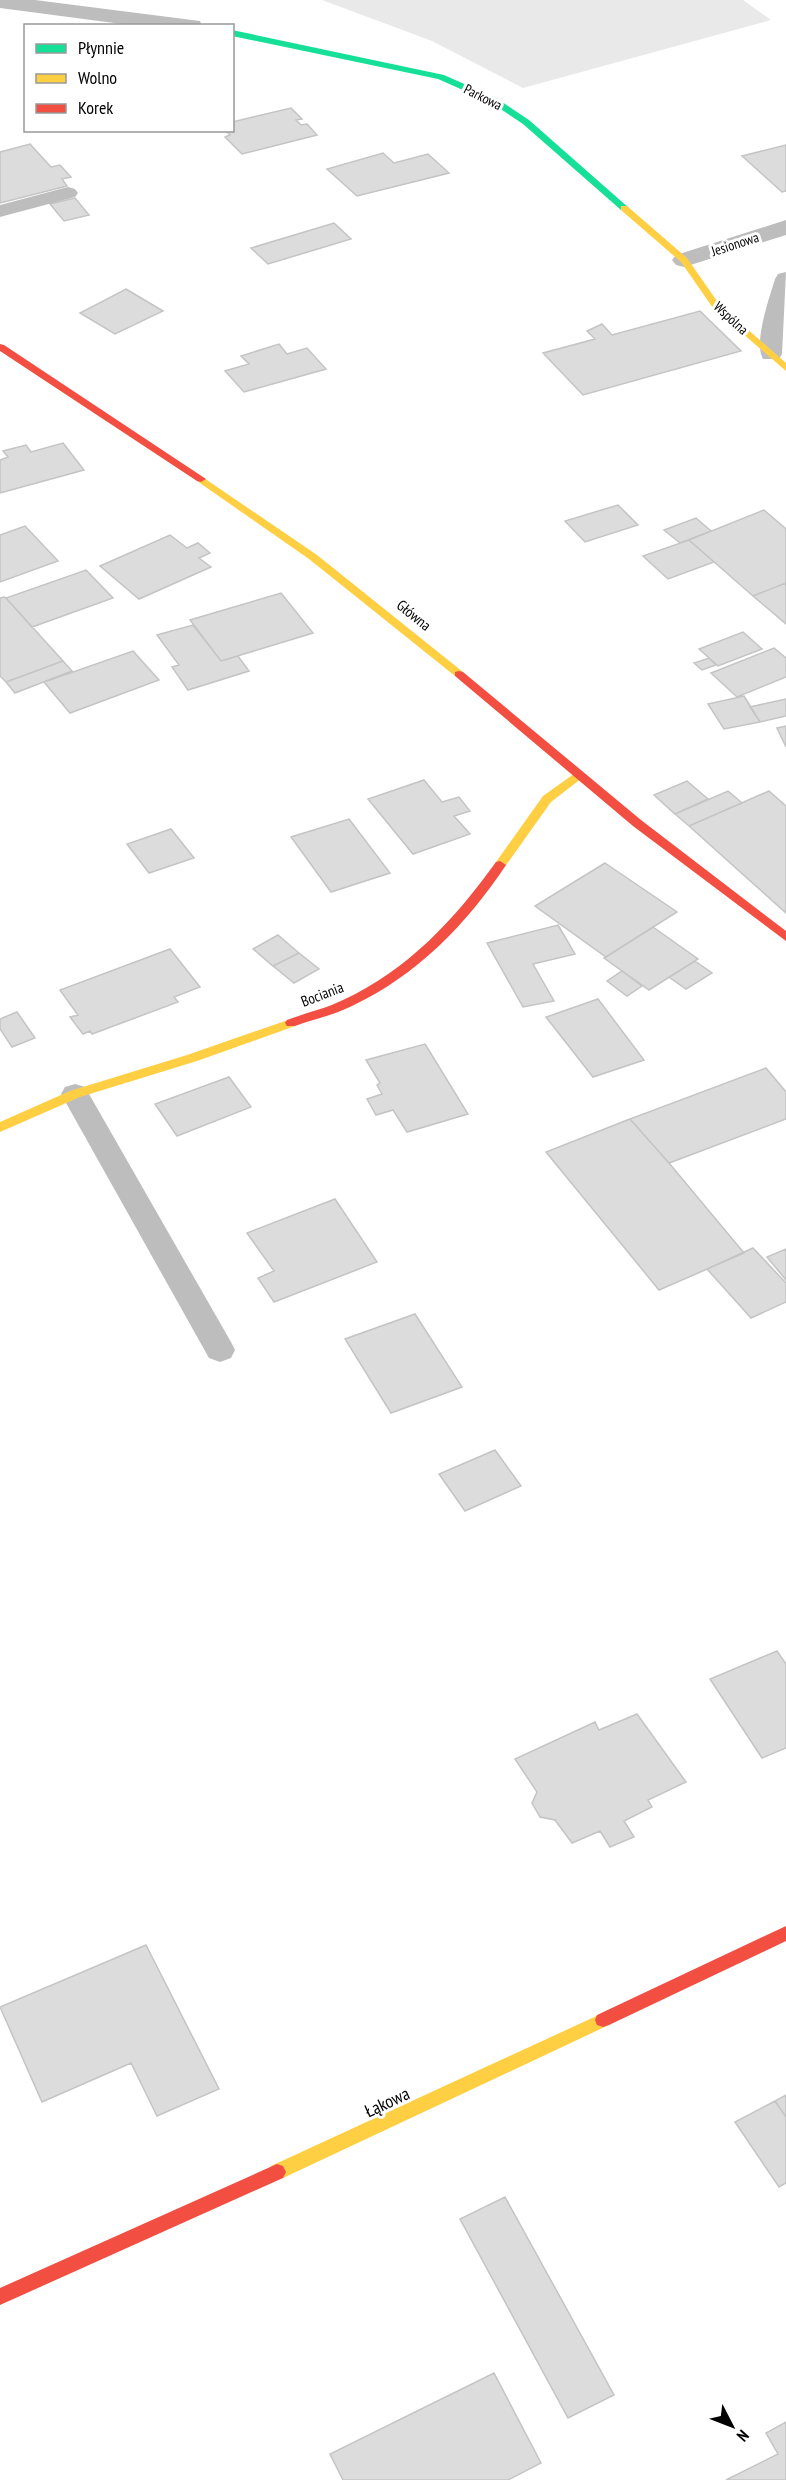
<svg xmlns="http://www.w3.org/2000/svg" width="786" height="2480" viewBox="0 0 786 2480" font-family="'PT Sans Narrow',sans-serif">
<rect width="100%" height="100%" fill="#fff"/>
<path fill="#e9e9e9" d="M 322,0 L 743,0 L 771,20 L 523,88 L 432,41 Z"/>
<path fill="#dcdcdc" stroke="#c4c4c4" stroke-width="1.5" d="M 291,108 L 302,119 L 296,120 L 301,125 L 307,124 L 317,135 L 242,154 L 225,137 L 230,135 L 225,130 L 232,130 L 232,122 Z
M 30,144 L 51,167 L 60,165 L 71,177 L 62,179 L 67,186 L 0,203 L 0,152 Z
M 786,145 L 786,191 L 782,192 L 742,156 Z
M 383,153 L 394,163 L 428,154 L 449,173 L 357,196 L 327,169 Z
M 75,198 L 89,215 L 64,221 L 50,204 Z
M 334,223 L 351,239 L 268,264 L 251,248 Z
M 126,289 L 163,311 L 115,334 L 80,313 Z
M 700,311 L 741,351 L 583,395 L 543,353 L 595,339 L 587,331 L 602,324 L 612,335 Z
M 279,344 L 287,354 L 307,348 L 326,369 L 244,392 L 225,371 L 249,364 L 241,356 Z
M 63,443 L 84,470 L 0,493 L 0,460 L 8,457 L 3,451 L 26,445 L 31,452 Z
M 618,505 L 638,525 L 585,542 L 565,521 Z
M 764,510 L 786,529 L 786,583 L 753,596 L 689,540 Z
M 696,518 L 711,531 L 680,543 L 664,530 Z
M 25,526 L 58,561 L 0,582 L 0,535 Z
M 170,535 L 187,548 L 198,543 L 210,553 L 199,558 L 211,567 L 139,599 L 100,566 Z
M 689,540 L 714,562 L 668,579 L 643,556 Z
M 86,570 L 113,598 L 32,627 L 6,598 Z
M 786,583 L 786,624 L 753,596 Z
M 281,593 L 313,633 L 221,661 L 190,620 Z
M 4,597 L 6,598 L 63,661 L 6,682 L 0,676 L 0,598 Z
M 193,625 L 221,661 L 238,656 L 249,671 L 188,690 L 172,667 L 179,665 L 157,635 Z
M 743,632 L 762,649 L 718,666 L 699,649 Z
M 774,648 L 786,658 L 786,677 L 737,697 L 711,673 Z
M 133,651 L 159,680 L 70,713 L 44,682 Z
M 709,658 L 716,665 L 702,670 L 694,663 Z
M 63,661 L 72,671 L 15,693 L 6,682 Z
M 744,696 L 760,722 L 724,729 L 708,704 Z
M 786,699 L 786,716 L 760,722 L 750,707 Z
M 786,726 L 786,747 L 777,728 Z
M 424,780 L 442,802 L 459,797 L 470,811 L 454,816 L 470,834 L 413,854 L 368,799 Z
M 687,781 L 708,799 L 675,814 L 654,795 Z
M 728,791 L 742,803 L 689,826 L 675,814 Z
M 769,791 L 786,806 L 786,913 L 689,826 Z
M 349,819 L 390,873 L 331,892 L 291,837 Z
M 171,829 L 194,858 L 149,873 L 127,844 Z
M 605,863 L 677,912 L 606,957 L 535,906 Z
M 558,925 L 575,954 L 533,964 L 554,1001 L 523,1007 L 487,943 Z
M 653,927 L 698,959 L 649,990 L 604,958 Z
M 278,935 L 299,953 L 273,966 L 253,949 Z
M 170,949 L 200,987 L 174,997 L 178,1002 L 92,1034 L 90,1031 L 83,1034 L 70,1017 L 78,1015 L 60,990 Z
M 299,953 L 319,969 L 294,983 L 273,966 Z
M 695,961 L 712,973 L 686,989 L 669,977 Z
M 622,971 L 642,986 L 627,996 L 607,981 Z
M 598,999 L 644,1060 L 593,1077 L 546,1017 Z
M 17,1012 L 35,1038 L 12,1047 L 0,1029 L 0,1019 Z
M 425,1044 L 468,1114 L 407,1132 L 393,1110 L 376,1115 L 367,1099 L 382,1094 L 377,1085 L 380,1083 L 366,1060 Z
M 766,1068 L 786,1092 L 786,1119 L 669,1163 L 630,1119 Z
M 229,1077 L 251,1107 L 177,1136 L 155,1104 Z
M 630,1119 L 669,1163 L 744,1253 L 659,1290 L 546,1152 Z
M 335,1199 L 377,1262 L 274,1302 L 258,1278 L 274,1271 L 247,1233 Z
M 753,1248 L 786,1283 L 786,1302 L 751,1318 L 707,1269 Z
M 786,1249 L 786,1280 L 767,1257 Z
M 415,1314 L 462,1387 L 391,1413 L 345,1339 Z
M 495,1450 L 521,1486 L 465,1511 L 439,1474 Z
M 777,1651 L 786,1664 L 786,1748 L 762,1758 L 710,1679 Z
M 637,1714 L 686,1782 L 648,1800 L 652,1807 L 624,1821 L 634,1837 L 610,1847 L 600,1831 L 572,1843 L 555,1820 L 540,1817 L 532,1803 L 537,1792 L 515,1759 L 595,1722 L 599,1730 Z
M 146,1945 L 219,2089 L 157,2116 L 131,2063 L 42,2102 L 0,2007 Z
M 786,2095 L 786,2117 L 775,2101 Z
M 775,2101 L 786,2117 L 786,2183 L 779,2187 L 735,2122 Z
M 505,2197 L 614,2395 L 568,2418 L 460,2219 Z
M 494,2373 L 541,2463 L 508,2480 L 343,2480 L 330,2454 Z
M 786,2422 L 786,2480 L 726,2480 L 778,2454 L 766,2433 Z"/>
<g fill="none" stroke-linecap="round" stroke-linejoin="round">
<path fill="#bdbdbd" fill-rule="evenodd" d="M 68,187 L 75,189 L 78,193 L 75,197 L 0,217 L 0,205 Z
M 786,272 L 782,354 L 779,359 L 763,359 C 753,343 770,296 775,279 L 778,274 Z
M 75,1084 L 85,1087 L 231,1342 L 235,1350 L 231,1358 L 220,1362 L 209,1358 L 61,1094 L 65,1087 Z"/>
<path fill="#bdbdbd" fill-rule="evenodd" d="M 0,0 L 35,0 L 192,20 L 200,21 L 202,26 L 137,26 L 0,8 Z
M 786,220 L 786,235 L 684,267 L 676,265 L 672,260 L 676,255 Z"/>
<path fill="#16e098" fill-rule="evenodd" d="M 232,30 L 444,75 L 496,98 L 529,120 L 629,208 L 621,210 L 523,124 L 490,102 L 438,79 L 232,36 Z"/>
<path fill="#ffcf43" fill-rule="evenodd" d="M 621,206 L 627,206 L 687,258 L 719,304 L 786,363 L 786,371 L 713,308 L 681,262 L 621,210 Z
M 201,476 L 317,555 L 463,672 L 463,676 L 455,676 L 309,559 L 197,481 L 197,477 Z
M 578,771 L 582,772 L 584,775 L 582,778 L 551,802 L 504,868 L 496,868 L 494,865 L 496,862 L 543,796 Z
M 291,1019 L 295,1020 L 297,1023 L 295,1026 L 197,1061 L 80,1097 L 0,1132 L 0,1122 L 70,1091 L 187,1055 Z
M 603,2013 L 609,2015 L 611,2020 L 609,2025 L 283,2178 L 277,2180 L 271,2178 L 268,2172 L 271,2166 Z"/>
<path fill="#f24e42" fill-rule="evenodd" d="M 0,344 L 4,345 L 206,479 L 201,482 L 197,481 L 0,351 Z
M 459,671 L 463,672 L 641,820 L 786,931 L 786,941 L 633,826 L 455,676 L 455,672 Z
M 500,861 L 506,865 C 467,924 416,976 352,1006 C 334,1015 314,1019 295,1026 L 287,1026 L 285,1023 L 287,1020 C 305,1013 325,1009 343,1000 C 408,970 455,919 496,862 Z
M 786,1926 L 786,1941 L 609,2025 L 603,2027 L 597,2025 L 595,2020 L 597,2015 Z
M 277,2164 L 283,2166 L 286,2172 L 283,2178 L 0,2305 L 0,2288 Z"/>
</g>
<g text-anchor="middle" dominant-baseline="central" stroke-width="6" stroke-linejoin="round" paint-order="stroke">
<g font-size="14" fill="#000" stroke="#fff">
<text transform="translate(483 97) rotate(27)">Parkowa</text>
<text transform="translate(735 244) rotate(-18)">Jesionowa</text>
<text transform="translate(731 318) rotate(43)">Wspólna</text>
</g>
<g font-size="15" fill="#000" stroke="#fff">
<text transform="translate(414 615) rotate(39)">Główna</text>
<text transform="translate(322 994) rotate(-21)">Bociania</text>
</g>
<g font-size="18" fill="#000" stroke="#fff">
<text transform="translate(387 2102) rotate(-25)">Łąkowa</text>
</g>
</g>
<rect x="24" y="24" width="210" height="108" fill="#ffffff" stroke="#999999" stroke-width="1.5"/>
<rect x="36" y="44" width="30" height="9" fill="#16e098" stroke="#999999" stroke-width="1.5"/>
<text x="78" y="54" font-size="18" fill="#000000">Płynnie</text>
<rect x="36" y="74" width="30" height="9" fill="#ffcf43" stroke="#999999" stroke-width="1.5"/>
<text x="78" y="84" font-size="18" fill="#000000">Wolno</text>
<rect x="36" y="104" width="30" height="9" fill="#f24e42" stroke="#999999" stroke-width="1.5"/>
<text x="78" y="114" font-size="18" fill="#000000">Korek</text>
<g transform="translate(732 2426) rotate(132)" stroke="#ffffff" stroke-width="4.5" paint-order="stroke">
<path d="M0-4.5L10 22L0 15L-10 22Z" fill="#000000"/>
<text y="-9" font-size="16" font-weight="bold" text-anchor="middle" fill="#000000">N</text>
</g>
</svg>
